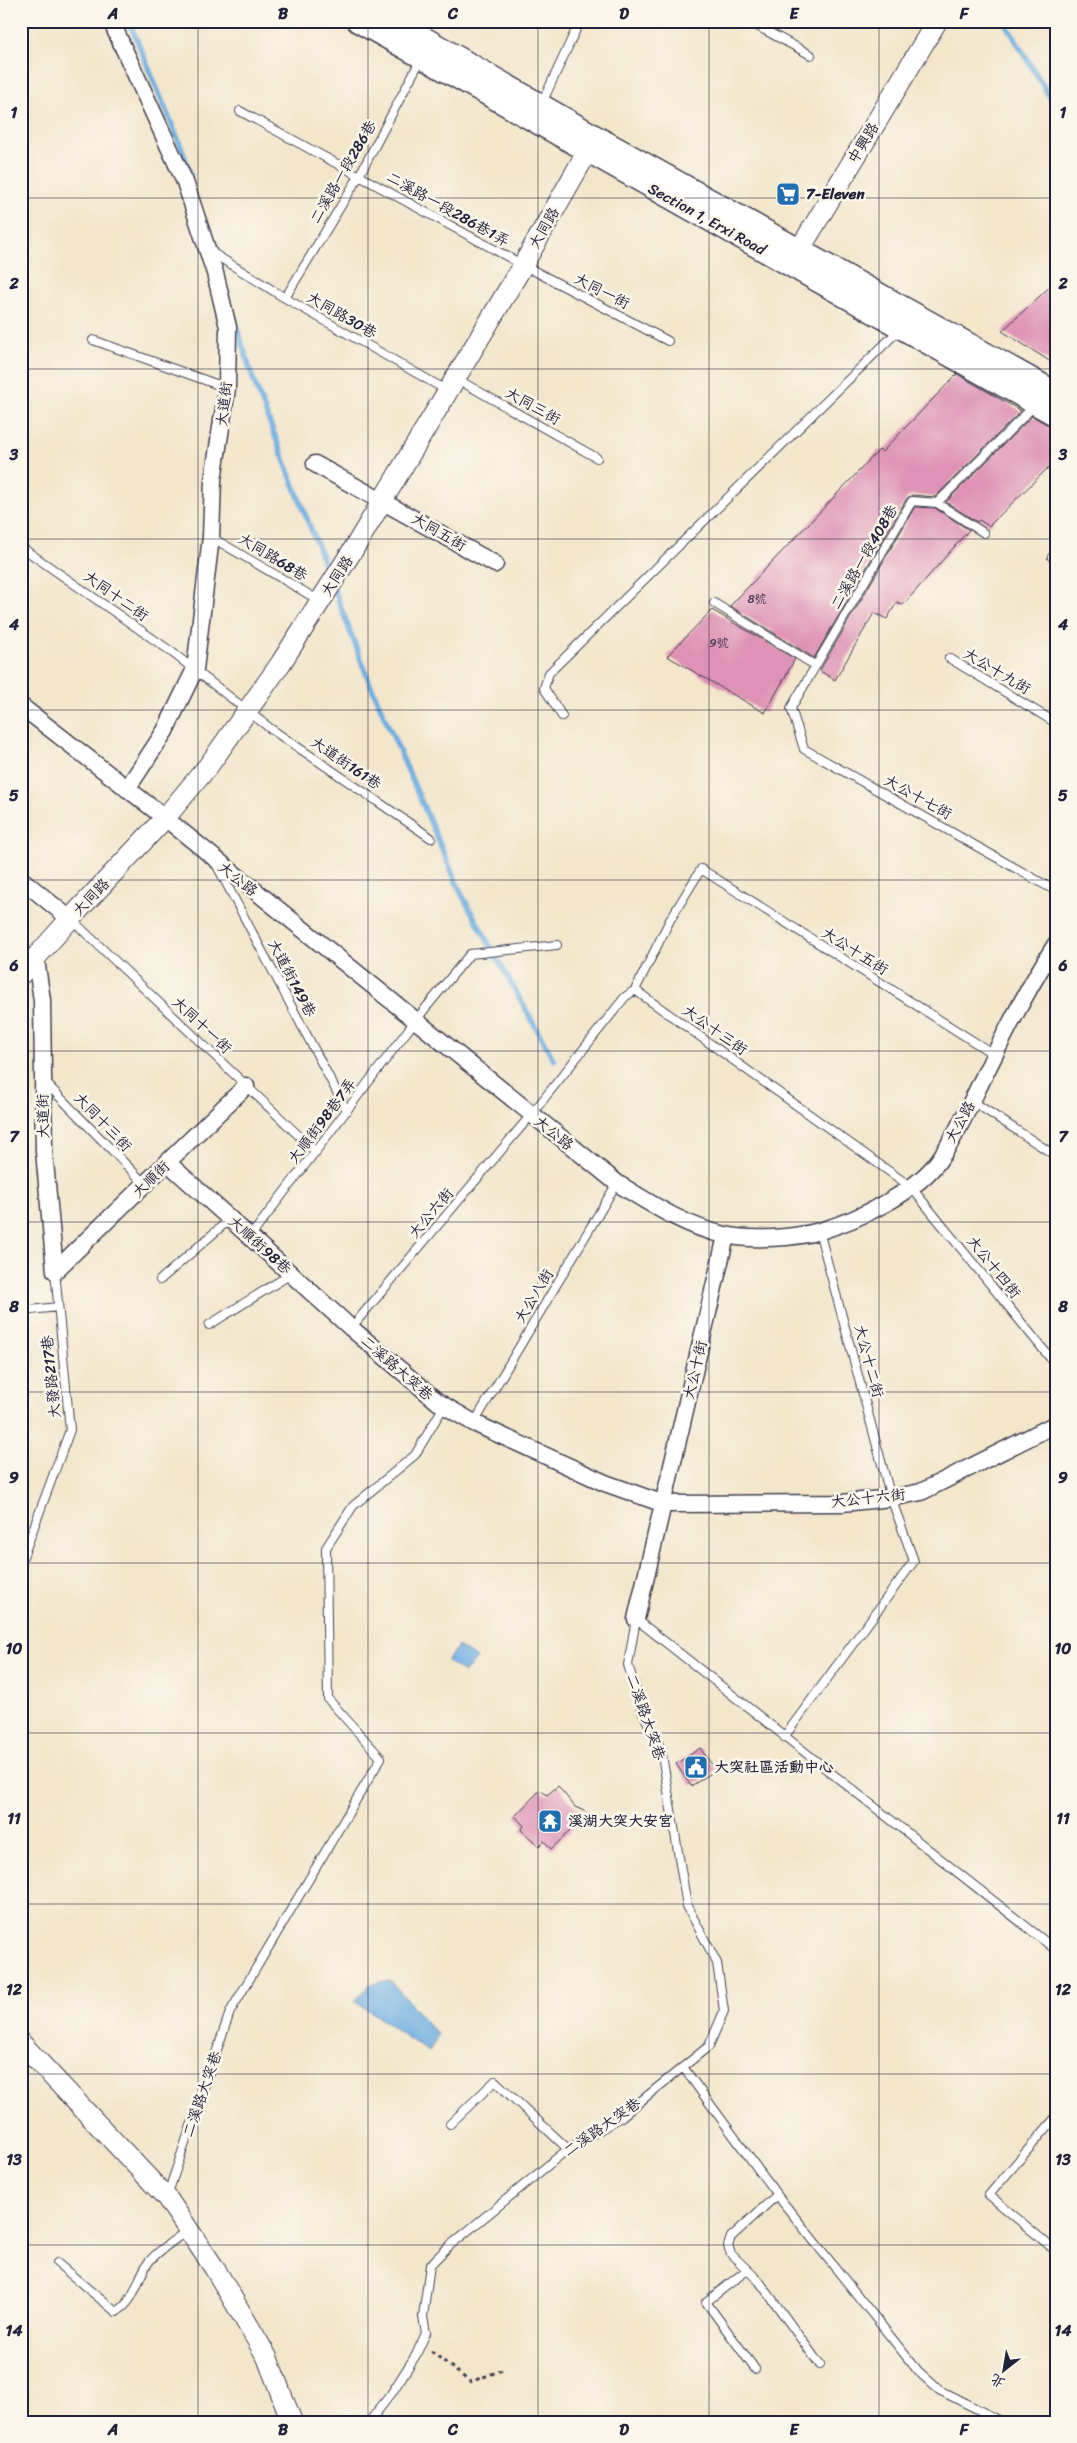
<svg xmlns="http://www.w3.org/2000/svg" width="1077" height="2443" viewBox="0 0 1077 2443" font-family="Sriracha,'LXGW WenKai TC',sans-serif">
<rect width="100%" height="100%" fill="#fbf7ec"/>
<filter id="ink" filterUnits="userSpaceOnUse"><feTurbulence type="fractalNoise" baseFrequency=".02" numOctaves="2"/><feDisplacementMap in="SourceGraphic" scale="10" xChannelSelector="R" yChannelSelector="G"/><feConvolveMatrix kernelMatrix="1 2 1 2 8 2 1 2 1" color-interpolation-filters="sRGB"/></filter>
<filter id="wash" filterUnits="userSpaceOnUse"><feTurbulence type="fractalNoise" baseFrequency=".0096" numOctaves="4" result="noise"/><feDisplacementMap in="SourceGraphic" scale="20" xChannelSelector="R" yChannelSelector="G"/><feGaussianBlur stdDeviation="1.12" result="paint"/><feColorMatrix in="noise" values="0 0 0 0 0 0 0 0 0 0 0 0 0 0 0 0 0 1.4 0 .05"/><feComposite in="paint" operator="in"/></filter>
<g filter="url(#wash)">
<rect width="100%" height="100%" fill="#f3e6cb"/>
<path fill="#6eafe2" stroke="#48688e" d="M 458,1646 L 477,1658 L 464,1673 L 447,1661 Z
M 390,1980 L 438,2035 L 429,2052 C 403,2036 380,2017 354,2001 L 369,1985 Z"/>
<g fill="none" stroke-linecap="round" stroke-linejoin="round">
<path stroke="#6eafe2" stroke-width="5.5" d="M 129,21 L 182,149 L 190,174
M 1004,21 L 1056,107
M 234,317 L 254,382 L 330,578
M 334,589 L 369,681 L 462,895 L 554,1060"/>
</g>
<g id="blocks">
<path fill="#de92b5" d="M 1056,281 L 1056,365 L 1002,331 Z
M 957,374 L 1021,411 L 935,497 L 912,495 L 907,498 L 814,658 L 730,606 L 879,450 L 882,452 Z
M 1032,416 L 1056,429 L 1056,460 L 989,526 L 979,520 L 977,522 L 946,502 Z
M 915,507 L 935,508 L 969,530 L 903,605 L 897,602 L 887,619 L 874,613 L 835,680 L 820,671 L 823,665 Z
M 712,610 L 795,659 L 765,713 L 667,656 Z
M 700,1748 L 716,1770 L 691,1786 L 676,1764 Z
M 558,1786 L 575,1807 L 589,1813 L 551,1849 L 544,1841 L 539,1846 L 521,1830 L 524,1826 L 515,1816 L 540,1790 L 547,1795 Z"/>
</g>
</g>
<g filter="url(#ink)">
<use href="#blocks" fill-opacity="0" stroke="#413f51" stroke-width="1"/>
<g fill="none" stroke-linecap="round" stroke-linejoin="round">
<g stroke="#413f51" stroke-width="10">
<path id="service" d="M 748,21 L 811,55
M 542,103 L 580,21
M 240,111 L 523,265 L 668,341
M 211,252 L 285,298 L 446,390
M 285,298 L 359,176 L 421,59
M 93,340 L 227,388
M 455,378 L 597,458
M 1034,406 L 937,503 L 912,501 L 791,708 L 804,749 L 1056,891
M 937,503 L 984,533
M 211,537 L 320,601
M 21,547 L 169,650 L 271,729 L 431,838
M 1052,557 L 1056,560
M 714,603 L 816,666
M 949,658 L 1056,723
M 562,716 L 544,688 L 549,673 L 900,329
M 217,866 L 347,1111
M 71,919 L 316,1152
M 635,990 L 670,920 L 701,869 L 995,1055
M 45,1082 L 145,1184
M 972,1101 L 1056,1156
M 250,1237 L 415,1021 L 470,954 L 557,945
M 160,1280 L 230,1219
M 21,1311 L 58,1307
M 209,1325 L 291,1274
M 351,1328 L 531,1115 L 625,997 L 635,990 L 911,1187 L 1056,1365
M 474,1423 L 617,1183
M 21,1562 L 70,1430 L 55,1271
M 784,1737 L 914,1561 L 891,1498 L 819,1231
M 683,2067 L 777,2195 L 918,2371 L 939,2390 L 1003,2422
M 1056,2117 L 989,2195 L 1056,2251
M 450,2124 L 495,2081 L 568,2149
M 777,2195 L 731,2237 L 728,2246 L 731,2254 L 759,2281 L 820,2365
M 167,2196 L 230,2012 L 381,1758 L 328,1699 L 326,1548 L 353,1506 L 415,1455 L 444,1406
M 57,2263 L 116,2312 C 136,2301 136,2280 148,2263 C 156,2252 176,2239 188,2230
M 747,2270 L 706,2302 L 755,2369
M 369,2422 L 391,2394 L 416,2355 L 426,2333 L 423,2317 L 430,2265 L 448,2247 L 568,2149 L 621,2117 L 709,2046 L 724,2011 L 717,1963 L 687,1906 L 661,1749 L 644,1715 L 628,1665 L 636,1619 L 1056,1950"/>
</g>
<g stroke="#413f51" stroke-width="19">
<path id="minor" d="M 111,21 L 185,182 L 215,273 L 228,327 L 227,388 L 213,480 L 211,537 L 195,669 L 165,731 L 127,789
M 315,464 L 495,564
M 21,706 L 165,818 L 617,1183 C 651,1204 686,1227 725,1235 C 751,1241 795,1238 820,1231 C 857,1220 916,1193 939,1160 C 958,1133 972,1100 987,1070 C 1008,1027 1030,984 1056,944
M 21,879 L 70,919
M 36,960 L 42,1000 L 44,1151 L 55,1271
M 168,1163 L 351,1328 L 438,1402 L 474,1423 L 605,1483 L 664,1504 L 842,1503 L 891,1498 L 921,1492 L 1056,1424
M 55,1271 L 246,1086
M 636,1619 L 726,1236"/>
</g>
<g stroke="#413f51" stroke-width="22">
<path id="tertiary" d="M 791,264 L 937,21
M 21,974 L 70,919 L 165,818 L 209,765 L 281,663 L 356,545 L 523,265 L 595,138
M 21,2043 L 167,2198 L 215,2269 L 267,2357 L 292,2422"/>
</g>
<g stroke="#413f51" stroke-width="25">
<path id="secondary" d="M 358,21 L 1056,415
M 394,21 L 596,137 L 1056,393"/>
</g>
<path stroke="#413f51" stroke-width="3" stroke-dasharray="4 4" stroke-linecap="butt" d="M 431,2351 L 470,2382 L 505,2369"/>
<use href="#service" stroke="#fff" stroke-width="8"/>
<use href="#minor" stroke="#fff" stroke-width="16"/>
<use href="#tertiary" stroke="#fff" stroke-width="20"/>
<use href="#secondary" stroke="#fff" stroke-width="22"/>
</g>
</g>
<path fill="none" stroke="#22223b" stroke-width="1" stroke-opacity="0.55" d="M 198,21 L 198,2422M 368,21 L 368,2422M 538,21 L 538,2422M 709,21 L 709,2422M 879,21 L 879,2422M 21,198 L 1056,198M 21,369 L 1056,369M 21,539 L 1056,539M 21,710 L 1056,710M 21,880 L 1056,880M 21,1051 L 1056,1051M 21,1222 L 1056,1222M 21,1392 L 1056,1392M 21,1563 L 1056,1563M 21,1733 L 1056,1733M 21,1904 L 1056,1904M 21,2074 L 1056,2074M 21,2245 L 1056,2245"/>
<defs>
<g id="supermarket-square" transform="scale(1.25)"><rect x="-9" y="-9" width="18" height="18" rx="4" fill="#1f6fb2" stroke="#fbf7ec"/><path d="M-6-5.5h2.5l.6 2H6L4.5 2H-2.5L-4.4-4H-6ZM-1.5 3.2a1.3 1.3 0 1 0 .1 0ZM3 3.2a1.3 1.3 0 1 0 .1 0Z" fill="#fff"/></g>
<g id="civic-square" transform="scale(1.25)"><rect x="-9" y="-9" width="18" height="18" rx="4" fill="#1f6fb2" stroke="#fbf7ec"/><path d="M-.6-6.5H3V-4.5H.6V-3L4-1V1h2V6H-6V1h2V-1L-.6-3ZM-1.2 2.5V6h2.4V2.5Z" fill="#fff"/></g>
<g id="temple-square" transform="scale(1.25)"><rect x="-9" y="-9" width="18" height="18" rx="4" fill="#1f6fb2" stroke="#fbf7ec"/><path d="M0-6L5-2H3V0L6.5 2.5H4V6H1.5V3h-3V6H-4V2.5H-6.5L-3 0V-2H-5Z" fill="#fff"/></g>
</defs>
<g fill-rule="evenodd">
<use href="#supermarket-square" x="788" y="194"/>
<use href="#civic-square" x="696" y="1767"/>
<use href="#temple-square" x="550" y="1821"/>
</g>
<g text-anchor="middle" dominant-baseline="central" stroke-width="5" stroke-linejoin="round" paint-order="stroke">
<g font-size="12" fill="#513e5a">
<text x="757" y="599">8號</text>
<text x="719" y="643">9號</text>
</g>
<g font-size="15" fill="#22223b" stroke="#fbf7ec">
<text transform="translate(863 143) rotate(-59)">中興路</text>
<text transform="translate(343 172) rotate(-60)">二溪路一段286巷</text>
<text transform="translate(448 209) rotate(29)">二溪路一段286巷1弄</text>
<text transform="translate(707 219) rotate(29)">Section 1, Erxi Road</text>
<text transform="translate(544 228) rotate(-60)">大同路</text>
<text transform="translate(602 291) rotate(27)">大同一街</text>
<text transform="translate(342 315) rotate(30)">大同路30巷</text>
<text transform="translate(224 404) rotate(-84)">大道街</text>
<text transform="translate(533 406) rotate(29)">大同三街</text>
<text transform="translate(439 532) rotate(30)">大同五街</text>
<text transform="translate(273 557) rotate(31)">大同路68巷</text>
<text transform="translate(864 557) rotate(-60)">二溪路一段408巷</text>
<text transform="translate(337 576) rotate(-57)">大同路</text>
<text transform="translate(116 596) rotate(35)">大同十二街</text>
<text transform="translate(997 671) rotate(31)">大公十九街</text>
<text transform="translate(346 763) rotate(34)">大道街161巷</text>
<text transform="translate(918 797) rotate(29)">大公十七街</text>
<text transform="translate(238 879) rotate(39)">大公路</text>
<text transform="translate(91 897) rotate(-46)">大同路</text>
<text transform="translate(855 951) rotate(32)">大公十五街</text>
<text transform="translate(292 978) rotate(62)">大道街149巷</text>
<text transform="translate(202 1025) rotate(43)">大同十一街</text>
<text transform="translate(715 1030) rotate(35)">大公十三街</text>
<text transform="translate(43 1116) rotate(-91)">大道街</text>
<text transform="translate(322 1121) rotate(-53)">大順街98巷7弄</text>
<text transform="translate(103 1122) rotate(46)">大同十三街</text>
<text transform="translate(960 1122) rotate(-61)">大公路</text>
<text transform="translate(554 1133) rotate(39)">大公路</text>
<text transform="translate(151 1179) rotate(-44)">大順街</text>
<text transform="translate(431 1213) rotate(-50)">大公六街</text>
<text transform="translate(260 1245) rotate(42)">大順街98巷</text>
<text transform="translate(994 1267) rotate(51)">大公十四街</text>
<text transform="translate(534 1296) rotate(-59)">大公八街</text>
<text transform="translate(869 1361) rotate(75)">大公十二街</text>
<text transform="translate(397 1368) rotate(41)">二溪路大突巷</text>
<text transform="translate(695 1370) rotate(-77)">大公十街</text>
<text transform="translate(51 1377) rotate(-96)">大發路217巷</text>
<text transform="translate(868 1498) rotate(-6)">大公十六街</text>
<text transform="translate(646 1717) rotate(71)">二溪路大突巷</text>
<text transform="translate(202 2094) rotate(-71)">二溪路大突巷</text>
<text transform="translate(602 2127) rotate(-35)">二溪路大突巷</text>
</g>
<g font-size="15" font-weight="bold" fill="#22223b" stroke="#fbf7ec" text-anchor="start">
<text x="806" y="194">7-Eleven</text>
<text x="714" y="1767">大突社區活動中心</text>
<text x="568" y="1821">溪湖大突大安宮</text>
</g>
</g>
<rect width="1077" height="2443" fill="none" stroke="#fbf7ec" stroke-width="55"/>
<g transform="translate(1004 2370) rotate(211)" stroke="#fbf7ec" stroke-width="4" paint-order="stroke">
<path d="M0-4L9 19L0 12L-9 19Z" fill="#22223b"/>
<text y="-8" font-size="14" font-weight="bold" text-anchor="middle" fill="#22223b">北</text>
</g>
<rect x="28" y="28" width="1022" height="2388" fill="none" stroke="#22223b" stroke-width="2"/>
<g font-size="16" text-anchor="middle" font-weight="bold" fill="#22223b">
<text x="113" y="19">A</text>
<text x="283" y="19">B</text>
<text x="453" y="19">C</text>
<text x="624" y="19">D</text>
<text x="794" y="19">E</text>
<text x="964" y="19">F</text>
<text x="14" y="118">1</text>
<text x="1063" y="118">1</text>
<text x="14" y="289">2</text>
<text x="1063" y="289">2</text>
<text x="14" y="460">3</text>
<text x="1063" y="460">3</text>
<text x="14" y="630">4</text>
<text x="1063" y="630">4</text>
<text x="14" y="801">5</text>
<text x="1063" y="801">5</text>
<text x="14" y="971">6</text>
<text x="1063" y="971">6</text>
<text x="14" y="1142">7</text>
<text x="1063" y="1142">7</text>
<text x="14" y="1312">8</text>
<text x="1063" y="1312">8</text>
<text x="14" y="1483">9</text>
<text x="1063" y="1483">9</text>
<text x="14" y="1654">10</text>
<text x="1063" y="1654">10</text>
<text x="14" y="1824">11</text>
<text x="1063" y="1824">11</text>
<text x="14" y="1995">12</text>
<text x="1063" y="1995">12</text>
<text x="14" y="2165">13</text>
<text x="1063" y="2165">13</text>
<text x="14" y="2336">14</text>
<text x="1063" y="2336">14</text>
<text x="113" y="2435">A</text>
<text x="283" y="2435">B</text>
<text x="453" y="2435">C</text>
<text x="624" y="2435">D</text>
<text x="794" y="2435">E</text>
<text x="964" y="2435">F</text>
</g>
</svg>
